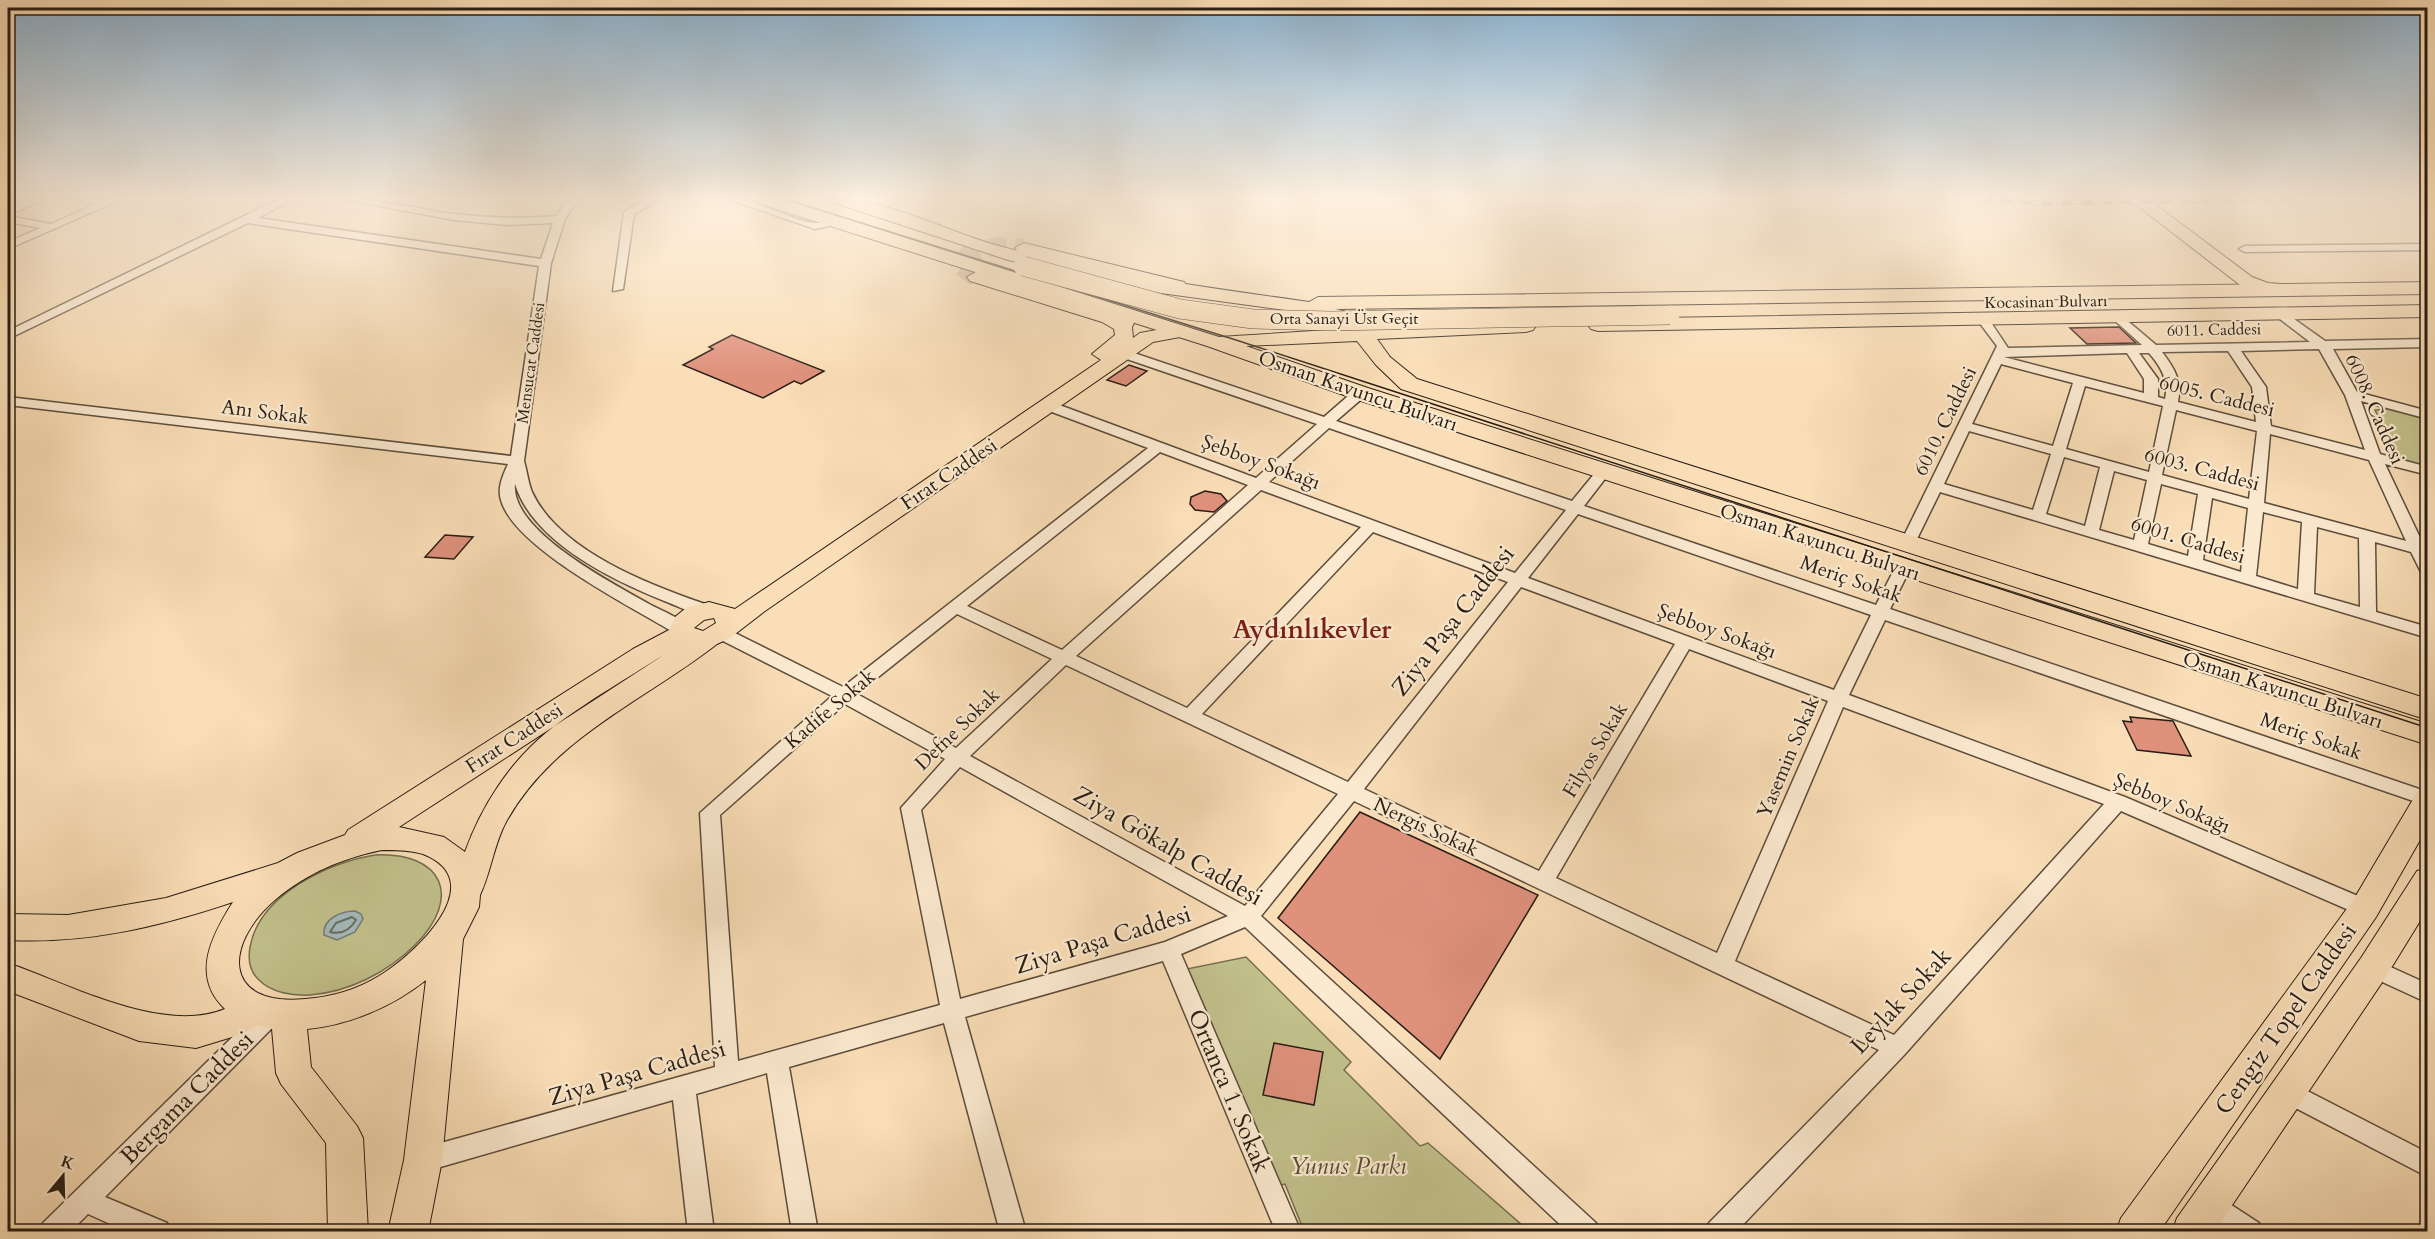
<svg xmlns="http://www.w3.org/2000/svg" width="2435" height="1239" viewBox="0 0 2435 1239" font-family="Cardo,serif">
<rect width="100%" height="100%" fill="#fadeb7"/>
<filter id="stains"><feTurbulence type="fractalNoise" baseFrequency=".00333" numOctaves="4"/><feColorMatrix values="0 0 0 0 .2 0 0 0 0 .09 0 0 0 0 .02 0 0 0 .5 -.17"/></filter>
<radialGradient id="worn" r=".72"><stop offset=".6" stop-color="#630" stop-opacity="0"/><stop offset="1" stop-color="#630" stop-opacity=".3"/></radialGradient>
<path fill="#c2c08b" stroke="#756e4f" stroke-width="1.5" d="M 2400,407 L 2427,414 L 2427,467 L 2398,459 L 2375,410 Z
M 375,855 C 443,852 463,897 415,945 C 388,972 349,992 310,995 C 293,996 272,993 259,980 C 250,972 248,959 250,947 C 259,895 329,862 375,855 Z
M 1246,957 L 1351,1062 L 1344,1070 L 1420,1146 L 1428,1143 L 1529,1231 L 1304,1231 L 1285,1184 L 1272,1187 L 1182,970 Z"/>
<path fill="#a4b9ba" stroke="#727b77" stroke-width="1.5" d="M 355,911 L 361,914 L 363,919 L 355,932 L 337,940 L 324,935 C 322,919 341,911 355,911 Z"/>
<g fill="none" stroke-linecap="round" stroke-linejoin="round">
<path stroke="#666b66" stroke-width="2" d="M 352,917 L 356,920 C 350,930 342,935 330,932 L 336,923 Z"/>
</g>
<path fill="#df917c" stroke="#281d13" stroke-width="1.5" d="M 2119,327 L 2136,343 L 2087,344 L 2070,328 Z
M 732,335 L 824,371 L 801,384 L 794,381 L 763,398 L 683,365 L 713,349 L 709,347 Z
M 1129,365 L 1147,371 L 1126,386 L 1107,380 Z
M 1205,491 L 1221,494 L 1227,501 L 1214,512 L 1195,510 L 1190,504 L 1191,497 Z
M 445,535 L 473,537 L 454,559 L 425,557 Z
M 2130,717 L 2173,721 L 2191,756 L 2137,750 L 2123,721 L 2132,722 Z
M 1360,812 L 1538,895 L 1440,1059 L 1278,918 Z
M 1274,1043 L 1323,1052 L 1314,1105 L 1263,1095 Z"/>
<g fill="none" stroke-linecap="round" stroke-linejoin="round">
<path stroke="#d0b796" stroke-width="18" stroke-dasharray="18 9" stroke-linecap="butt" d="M 976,277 L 961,267 L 969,253 L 997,246 L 1024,248"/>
<g stroke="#5c4d3c" stroke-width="3">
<path id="minor" d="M 30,199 L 46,199 L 8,215 L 8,208 Z
M 107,199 L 122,199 L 8,249 L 8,242 L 40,228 L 8,222 L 8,216 L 51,224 Z
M 279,199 L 293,199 L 258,218 L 541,259 L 553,223 L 507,225 L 454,220 L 343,199 C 381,199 417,209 454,214 C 488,218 522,219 557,216 L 567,199 L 578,199 L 565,219 L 551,263 L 524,461 C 527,471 528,482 532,492 C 560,552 652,586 711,606 L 713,610 L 711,614 C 698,617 680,607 667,602 C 614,581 533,543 515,484 C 510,531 614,584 651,605 C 662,611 682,618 689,629 L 681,634 L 675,633 C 632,607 514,548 501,500 C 497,488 503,475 508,464 L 8,405 L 8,397 L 511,456 L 539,266 L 248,223 L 8,339 L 8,331 Z
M 646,199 L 660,199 L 634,214 L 623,289 L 613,291 L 624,212 Z
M 728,199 C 760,199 785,219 815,223 C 825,224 834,217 842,223 L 815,229 Z
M 2428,244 L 2428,250 L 2245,252 L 2239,249 L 2245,246 Z
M 2280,309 L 2325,341 L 2428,339 L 2428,347 L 2333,349 L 2357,392 L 2428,411 L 2428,419 L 2361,401 L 2380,454 L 2428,467 L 2428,475 L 2385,464 L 2424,546 L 2428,547 L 2428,576 L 2422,574 L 2411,552 L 2375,542 L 2376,612 L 2428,627 L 2428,638 L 1940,492 L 1913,547 L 1903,547 L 1900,544 L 1997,346 L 1976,318 L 1978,315 L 1986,315 L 2008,348 L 2142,345 L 2113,319 L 2111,316 L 2117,312 L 2156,345 L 2310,342 L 2276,316 L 2276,310 ZM 2319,349 L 2345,395 L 2365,450 L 2271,426 L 2266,387 L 2241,351 ZM 2228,351 L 2252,387 L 2256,422 L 2178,402 C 2182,381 2175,369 2162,352 ZM 2127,353 L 2144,379 L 2144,393 L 2004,357 ZM 2139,353 L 2149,353 C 2161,367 2169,380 2165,399 L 2158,397 L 2158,379 ZM 2001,364 L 2073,383 L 2053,446 L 1972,424 ZM 2085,386 L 2163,406 L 2149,472 L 2066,449 ZM 2176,410 L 2257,431 L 2249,499 L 2162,475 ZM 1969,431 L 2051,454 L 2033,510 L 1944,484 ZM 2270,434 L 2369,460 L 2406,541 L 2264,503 ZM 2064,457 L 2100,467 L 2085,526 L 2046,514 ZM 2114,471 L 2147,480 L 2134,540 L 2099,530 ZM 2161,484 L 2198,494 L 2188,556 L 2148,544 ZM 2212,498 L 2248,508 L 2241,572 L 2203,560 ZM 2263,512 L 2302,522 L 2298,589 L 2256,576 ZM 2317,527 L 2359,538 L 2360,607 L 2314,594 Z
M 1125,350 L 1324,417 L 1355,390 L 1365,390 L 1365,396 L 1336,421 L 1572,501 L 1599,468 L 1609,468 L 1611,471 L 1584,506 L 1876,605 L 1896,566 L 1908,566 L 1910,569 L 1890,609 L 2428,792 L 2428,806 L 1885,620 L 1849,695 L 2125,797 L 2372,902 L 2375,908 L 2372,914 L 2365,916 L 2358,914 L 2121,811 L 1905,1054 L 1736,1232 L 1706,1232 L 1709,1223 L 1879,1050 L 1354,801 L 1261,916 L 1596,1223 L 1599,1232 L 1568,1232 L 1245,927 L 1181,954 L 1301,1232 L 1276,1232 L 1163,961 L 965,1017 L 1026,1232 L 1000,1232 L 944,1023 L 789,1067 L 818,1232 L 792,1232 L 767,1073 L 696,1094 L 714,1232 L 688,1232 L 673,1100 L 423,1172 L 414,1168 L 411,1160 L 414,1152 L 423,1148 L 715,1067 L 700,813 L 832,696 L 715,637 L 713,633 L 715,629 L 727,629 L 843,687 L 1148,448 L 1044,409 L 1044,403 L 1054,403 L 1256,478 L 1317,424 L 1121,357 L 1119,354 ZM 1329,428 L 1566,510 L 1515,573 L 1269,482 ZM 1160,452 L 1248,485 L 1062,650 L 967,606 ZM 1261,490 L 1361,527 L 1187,708 L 1076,656 ZM 1578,514 L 1871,615 L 1834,690 L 1528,578 ZM 1373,532 L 1508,582 L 1348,782 L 1202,714 ZM 1521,587 L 1675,644 L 1539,871 L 1364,789 ZM 957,614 L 1052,659 L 956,748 L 857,694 ZM 1689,649 L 1828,701 L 1717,953 L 1556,878 ZM 1066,665 L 1338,794 L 1245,906 L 970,756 ZM 845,704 L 945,759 L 901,808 L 940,1005 L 738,1061 L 720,815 ZM 1843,707 L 2104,804 L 1894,1035 L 1735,961 ZM 960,767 L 1228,916 L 1165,942 L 960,999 L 921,810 Z
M 2373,959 L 2428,984 L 2428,1003 L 2365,974 L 2362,968 L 2365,962 Z
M 271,1004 L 279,1007 L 282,1014 L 279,1021 L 105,1197 L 167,1223 L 170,1232 L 128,1232 L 88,1214 L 70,1232 L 40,1232 L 43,1223 L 263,1007 Z
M 2288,1081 L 2428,1153 L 2428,1177 L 2280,1100 L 2276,1092 L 2280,1084 Z
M 2210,1191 L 2259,1223 L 2262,1232 L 2228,1232 L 2201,1212 L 2198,1203 L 2201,1194 Z"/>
</g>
<g stroke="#281d13" stroke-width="2">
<path id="primary" d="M 2129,199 L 2148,199 L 2252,277 L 2268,283 L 2294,285 L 2297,289 L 2288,294 L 2266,293 L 2240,285 Z
M 1024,243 L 1184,282 L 1187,286 L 1178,291 L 1018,252 L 1015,248 Z
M 976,272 L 1132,319 L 1134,323 L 1132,327 L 1133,338 L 1140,333 L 1173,327 L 1183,333 L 1180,337 L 1153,342 L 765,611 L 730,638 L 717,644 C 644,701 553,737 506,822 C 494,844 491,872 480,895 L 479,907 L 463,939 L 442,1160 L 428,1232 L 388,1232 L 404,1160 L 426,980 C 392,1007 349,1025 307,1029 L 311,1067 L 357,1126 L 363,1138 L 368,1232 L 328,1232 L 326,1143 L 281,1084 L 276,1073 L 272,1029 L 258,1025 L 242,1034 L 196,1048 L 139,1041 L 8,991 L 8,963 C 69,984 162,1035 225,1009 C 190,976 212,935 233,902 C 158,927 87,944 8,940 L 8,914 L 68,915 L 166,898 L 278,863 L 297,853 L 345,835 L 348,830 L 633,649 L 669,630 L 675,617 L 686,608 L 709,602 L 735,609 L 1101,360 L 1092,354 L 1115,335 L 1114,329 L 1102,322 L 970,281 L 967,277 ZM 714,618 L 716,623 L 703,631 L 694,628 L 704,620 ZM 673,649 C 633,675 583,703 547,732 C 509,763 481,807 465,852 L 444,837 L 399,827 ZM 382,850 C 395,850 410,850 423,854 C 494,882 412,957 379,976 C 356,990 332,997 305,999 C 221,1007 224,943 276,899 C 307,873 343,858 382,850 Z
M 2428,788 L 2428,826 L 2376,917 L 2159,1232 L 2116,1232 L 2121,1218 L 2354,899 L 2418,791 Z
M 2428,868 L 2428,908 L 2385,978 L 2214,1232 L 2172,1232 L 2177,1218 L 2361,958 L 2417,871 Z"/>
</g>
<g stroke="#281d13" stroke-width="2">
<path id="trunk" d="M 756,199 L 783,199 L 1219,337 L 1345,329 L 1332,320 L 1315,314 L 1146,291 L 1008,260 L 835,203 L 833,199 C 890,199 944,231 999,246 C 1101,274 1205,287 1309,302 L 1318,297 L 2428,282 L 2428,294 L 1336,309 L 1346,312 L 1368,328 L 1533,322 L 1536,326 L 1533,330 L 1526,332 L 1377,339 L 1390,357 L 1417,379 L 2428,699 L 2428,720 L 1401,389 L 1376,365 L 1357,341 L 1246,346 L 1368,388 L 2428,724 L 2428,745 L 1352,398 L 1207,346 L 758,203 Z
M 2428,305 L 2428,317 L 1598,331 L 1591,329 L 1588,325 L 1591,321 L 1598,319 Z"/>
</g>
<use href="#minor" fill="#fcead0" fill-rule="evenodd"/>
<use href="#primary" fill="#fadeb7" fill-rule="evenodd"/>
<use href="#trunk" fill="#fadeb7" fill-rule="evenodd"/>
<path stroke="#281d13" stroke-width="1.5" d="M 785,199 L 1236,340 L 2428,728"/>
<g stroke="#281d13" stroke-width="4.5">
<path id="rail" d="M 1972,199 L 2041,203 L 2290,199"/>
</g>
<use href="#rail" stroke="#fcead0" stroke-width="3" stroke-dasharray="10" stroke-linecap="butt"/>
<g stroke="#281d13" stroke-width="20" stroke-linecap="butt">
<path id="trunk-bridge" d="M 1023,266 L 1180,309 L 1253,319 L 1331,321 L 1670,315"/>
</g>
<use href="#trunk-bridge" stroke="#fadeb7" stroke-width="19"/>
</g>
<linearGradient id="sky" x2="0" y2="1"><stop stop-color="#8db6d6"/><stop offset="0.53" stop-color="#fdf0df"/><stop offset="1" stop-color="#fdf0df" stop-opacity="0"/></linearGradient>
<rect width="2435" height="373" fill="url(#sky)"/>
<g text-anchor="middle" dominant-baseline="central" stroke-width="4.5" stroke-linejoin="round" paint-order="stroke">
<g font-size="16" fill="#281d13" stroke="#fcead0">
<text transform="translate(2046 302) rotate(-1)">Kocasinan Bulvarı</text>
<text x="1344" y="319">Orta Sanayi Üst Geçit</text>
<text transform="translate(2214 330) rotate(-1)">6011. Caddesi</text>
<text transform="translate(531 363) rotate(-82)">Mensucat Caddesi</text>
</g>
<g font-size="20" fill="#281d13" stroke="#fcead0">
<text transform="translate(1358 391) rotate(19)">Osman Kavuncu Bulvarı</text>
<text transform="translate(2217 396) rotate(14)">6005. Caddesi</text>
<text transform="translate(2375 409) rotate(66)">6008. Caddesi</text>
<text transform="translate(265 412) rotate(7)">Anı Sokak</text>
<text transform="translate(1945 421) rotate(-64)">6010. Caddesi</text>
<text transform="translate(1261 462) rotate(20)">Şebboy Sokağı</text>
<text transform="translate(2202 469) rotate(15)">6003. Caddesi</text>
<text transform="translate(949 474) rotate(-34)">Fırat Caddesi</text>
<text transform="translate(2188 540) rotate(17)">6001. Caddesi</text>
<text transform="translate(1820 542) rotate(18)">Osman Kavuncu Bulvarı</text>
<text transform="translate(1851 579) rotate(19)">Meriç Sokak</text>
<text transform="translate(1717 631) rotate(20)">Şebboy Sokağı</text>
<text transform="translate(2283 690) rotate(18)">Osman Kavuncu Bulvarı</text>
<text transform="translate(830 709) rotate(-40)">Kadife Sokak</text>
<text transform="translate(957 729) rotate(-44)">Defne Sokak</text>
<text transform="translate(2311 736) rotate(19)">Meriç Sokak</text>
<text transform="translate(514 738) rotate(-33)">Fırat Caddesi</text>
<text transform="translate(1595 750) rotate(-59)">Filyos Sokak</text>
<text transform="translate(1788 757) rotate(-67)">Yasemin Sokak</text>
<text transform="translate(2172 803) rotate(23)">Şebboy Sokağı</text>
<text transform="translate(1426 827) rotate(25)">Nergis Sokak</text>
</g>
<g font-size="24" fill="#281d13" stroke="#fcead0">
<text transform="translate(1453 621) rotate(-52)">Ziya Paşa Caddesi</text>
<text transform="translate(1168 846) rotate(30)">Ziya Gökalp Caddesi</text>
<text transform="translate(1103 940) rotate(-17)">Ziya Paşa Caddesi</text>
<text transform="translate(1901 1001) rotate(-47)">Leylak Sokak</text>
<text transform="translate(2286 1019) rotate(-55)">Cengiz Topel Caddesi</text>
<text transform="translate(637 1073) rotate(-16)">Ziya Paşa Caddesi</text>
<text transform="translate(1229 1091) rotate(67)">Ortanca 1. Sokak</text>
<text transform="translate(187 1098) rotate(-45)">Bergama Caddesi</text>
</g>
<g font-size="24" font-style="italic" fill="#564e37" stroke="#fcead0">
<text x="1348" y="1166">Yunus Parkı</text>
</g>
<g font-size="26" font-weight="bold" fill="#7a1f14" stroke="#fcead0">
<text x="1312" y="629">Aydınlıkevler</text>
</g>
</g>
<rect width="2435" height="1239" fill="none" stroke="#fadeb7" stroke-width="30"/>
<rect x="9" y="9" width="2417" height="1221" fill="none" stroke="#281d13" stroke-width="3"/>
<rect x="15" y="15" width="2405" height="1209" fill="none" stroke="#281d13" stroke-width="1.5"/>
<g transform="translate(63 1176) rotate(19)" stroke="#fcead0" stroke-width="4.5" paint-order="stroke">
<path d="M0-4.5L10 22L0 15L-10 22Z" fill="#281d13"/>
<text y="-9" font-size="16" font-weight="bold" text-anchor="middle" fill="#281d13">K</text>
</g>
<rect width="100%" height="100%" filter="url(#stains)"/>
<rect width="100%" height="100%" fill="url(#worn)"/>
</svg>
